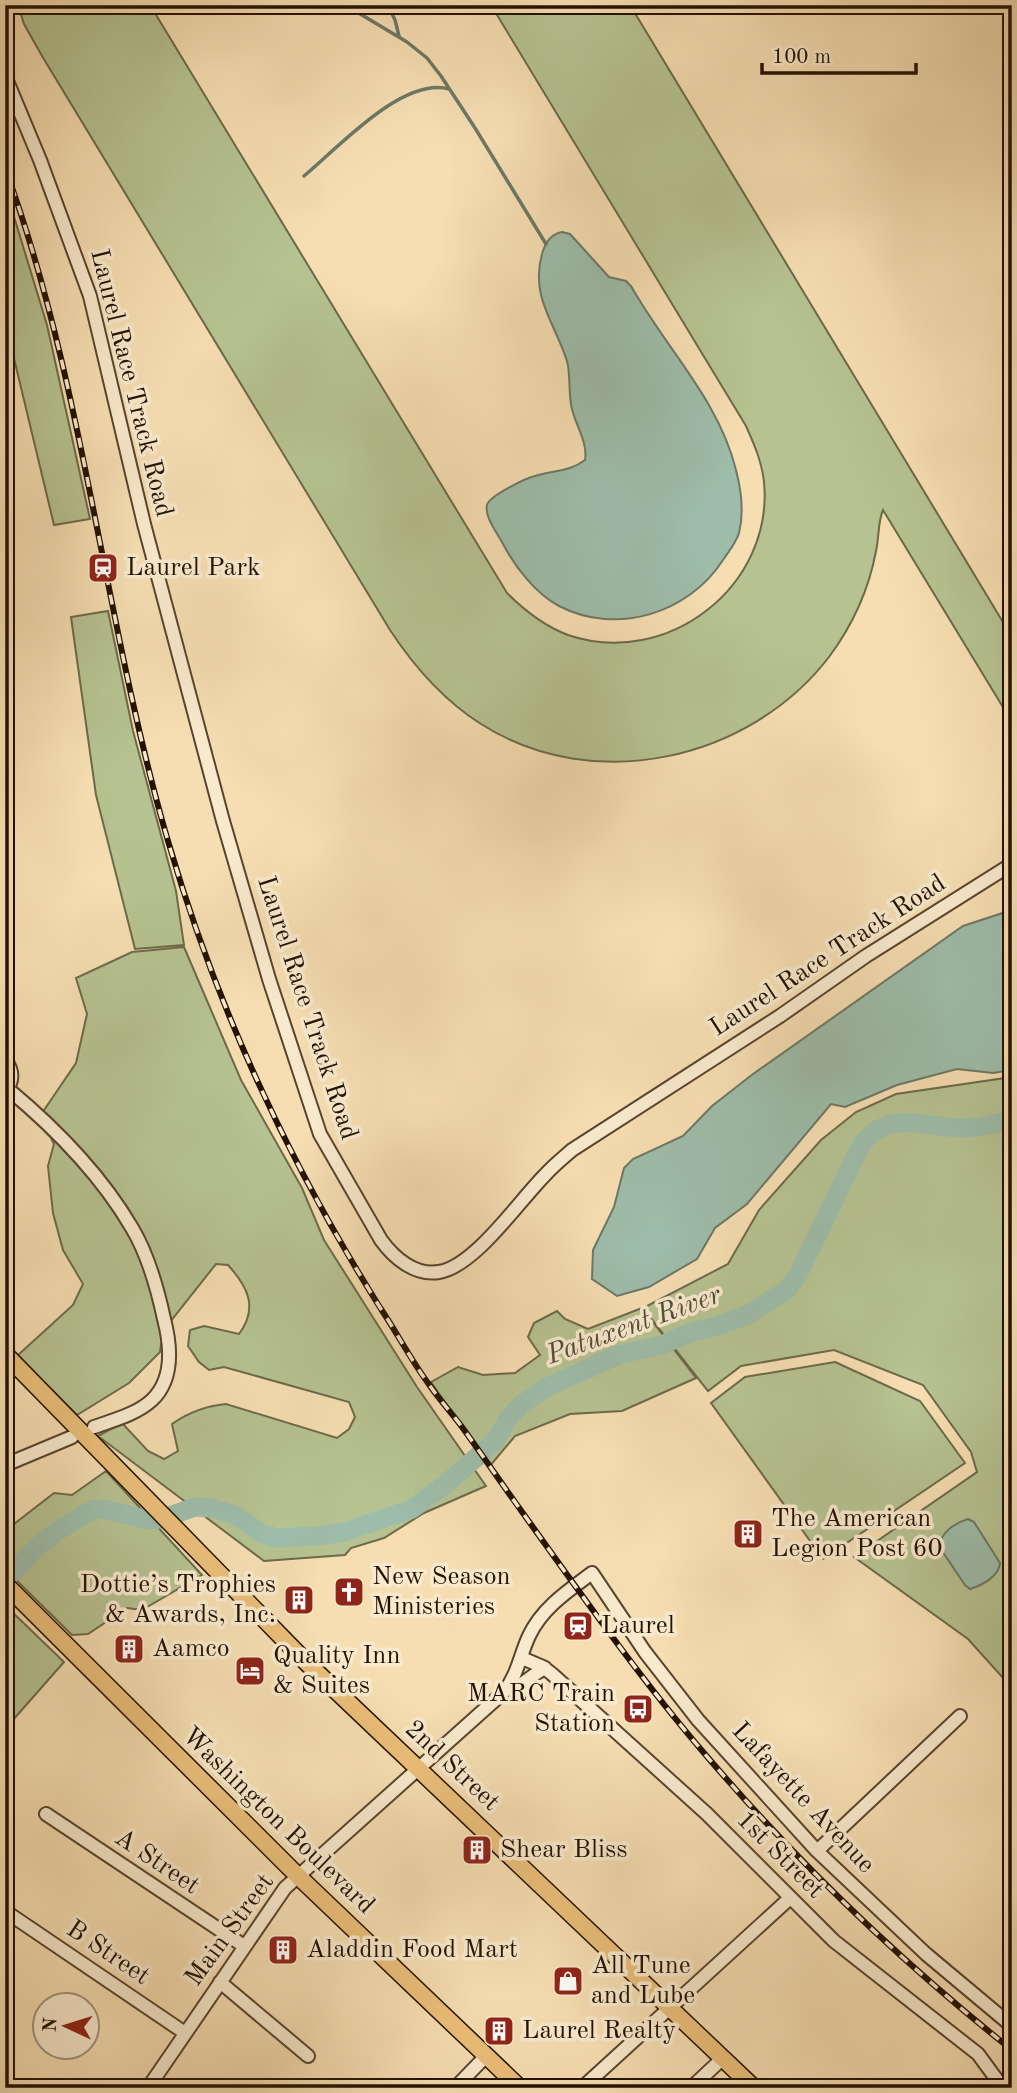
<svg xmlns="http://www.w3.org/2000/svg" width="1017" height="2093" viewBox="0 0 1017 2093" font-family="'Old Standard TT',serif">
<rect width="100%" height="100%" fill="#f6deb2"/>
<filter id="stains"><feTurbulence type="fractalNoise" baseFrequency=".00286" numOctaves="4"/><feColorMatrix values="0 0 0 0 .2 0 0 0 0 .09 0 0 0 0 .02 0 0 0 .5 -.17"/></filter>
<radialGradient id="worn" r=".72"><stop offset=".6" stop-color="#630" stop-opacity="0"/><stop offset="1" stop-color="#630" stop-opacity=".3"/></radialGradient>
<path fill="#b6c291" stroke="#6c6a4a" stroke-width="2" d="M 18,5 L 150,5 L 507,593 C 525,611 544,626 568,635 C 667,669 774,586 764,482 C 762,462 754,444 746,426 L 491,5 L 630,5 L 1012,637 L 1012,722 L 883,510 C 878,521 879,538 876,551 C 869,589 852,626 829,657 C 750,760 594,796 481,724 C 443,700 415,668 390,630 L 42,56 L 24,24 Z
M 5,187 L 47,325 L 90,519 L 54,525 L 5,321 Z
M 108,611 L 133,731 L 176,891 L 184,945 L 135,949 L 96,795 L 71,617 Z
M 184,947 L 241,1080 L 302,1188 L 324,1240 L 417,1387 L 486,1486 L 424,1513 L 384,1538 L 351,1548 L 345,1555 L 264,1561 L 98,1436 L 122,1423 L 148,1451 L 164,1459 L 178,1451 L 172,1424 C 189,1412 205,1406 226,1404 L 337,1438 L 349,1429 L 355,1417 L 349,1402 L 224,1367 L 209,1370 L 199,1362 L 188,1346 L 190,1330 L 204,1326 L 239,1334 C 259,1307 247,1286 228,1265 L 216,1264 L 163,1331 L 160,1352 L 129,1383 L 77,1415 L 17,1356 L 73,1305 L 83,1284 L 63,1250 L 53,1213 L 48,1166 L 54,1144 L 40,1116 L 76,1063 L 87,1014 L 76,978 L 132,952 Z
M 1012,1077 L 1012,1688 L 968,1639 L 854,1557 L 977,1472 L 971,1452 L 923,1385 L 834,1350 L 741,1366 L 708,1391 L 643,1308 L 728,1264 L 759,1210 L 821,1140 L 856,1112 L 896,1094 Z
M 642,1308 L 696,1378 L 622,1411 L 570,1414 L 515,1436 L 489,1467 L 431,1382 L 458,1367 L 483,1375 L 515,1373 L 540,1355 L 528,1337 L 534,1323 L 557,1311 L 565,1319 L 588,1329 Z
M 835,1362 L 920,1401 L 965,1463 L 823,1559 L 711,1403 L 745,1377 Z
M 106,1471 L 202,1575 L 142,1610 L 127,1608 L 88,1634 L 72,1635 L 5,1569 L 5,1531 L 54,1493 L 72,1495 Z
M 9,1609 L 64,1662 L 5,1729 L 5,1614 Z"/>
<path fill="#9dbca9" stroke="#6c7866" stroke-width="2" d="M 562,232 L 570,234 L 609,277 L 626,281 L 631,286 C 665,347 719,400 736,470 C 741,489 744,513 739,533 C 736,543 729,551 723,560 C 689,613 617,636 559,606 C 536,594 515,567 503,544 C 498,534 484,517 487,505 C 489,496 526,478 535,476 C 553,470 570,472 585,460 C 588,443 576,426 572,409 C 568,394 571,376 567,361 C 555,323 530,297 542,254 C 545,243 550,234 562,232 Z
M 1012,910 L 1012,1070 L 993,1073 L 957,1069 L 897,1085 L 845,1107 L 831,1104 L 747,1204 L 715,1228 L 697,1259 L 649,1287 L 617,1296 L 592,1279 L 593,1250 L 614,1207 L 624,1168 L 633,1159 L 683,1136 L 712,1106 L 753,1074 L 963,926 Z
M 968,1519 L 974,1522 L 1000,1563 C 999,1576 983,1585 970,1589 L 965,1585 L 940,1548 C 939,1533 955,1523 968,1519 Z"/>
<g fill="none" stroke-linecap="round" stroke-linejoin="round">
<path stroke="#6c7866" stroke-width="3.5" d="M 289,5 L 338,7 L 357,12 L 407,42 L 427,58 L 441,76 L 475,128 L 546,244
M 388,5 L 395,20 L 399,36
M 304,176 C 338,148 403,76 449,89"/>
<path stroke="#9dbca9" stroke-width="19" d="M 5,1580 L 37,1547 L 56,1532 L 92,1510 L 103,1509 L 149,1520 L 161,1519 L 195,1507 L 211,1508 L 235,1515 L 261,1533 L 276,1538 L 317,1536 L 344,1532 L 412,1509 L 446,1484 L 495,1441 L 508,1419 L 521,1405 L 545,1388 L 618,1355 L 662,1345 L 689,1333 L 717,1326 L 747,1315 L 787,1290 L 799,1273 L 858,1151 C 884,1106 923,1128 963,1128 C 980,1128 995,1124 1012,1119"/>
<g stroke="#58442e" stroke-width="16">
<path id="minor" d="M 5,76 L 40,160 L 90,296 L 144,524 L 223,821 L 269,979 L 320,1134 L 381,1240 C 394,1258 415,1276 439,1272 C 475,1266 519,1201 545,1175 C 553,1166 563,1158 572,1150 L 780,1016 L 866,956 L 1012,864
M 5,1060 C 14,1071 13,1082 5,1092
M 8,1089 C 55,1128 101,1175 132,1228 C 147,1253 158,1291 164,1319 C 171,1346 174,1379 152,1400 C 137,1414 114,1420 94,1427
M 5,1465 L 72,1437
M 522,1658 L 543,1667 L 552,1674 L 707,1814 L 834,1941 L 978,2054 L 1003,2088
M 505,1690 C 525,1686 528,1677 545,1668
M 46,1814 L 244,1946
M 817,1851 L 960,1716
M 5,1911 L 185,2033
M 220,1982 L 308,2056
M 148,2088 L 285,1888 L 504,1692 C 518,1674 520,1655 529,1636 C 542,1608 568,1591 592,1573 L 645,1652 L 698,1720 L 817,1851 L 926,1954 L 1012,2026
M 455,2088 L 486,2056
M 582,2088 L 790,1898
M 691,2088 L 723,2058"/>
</g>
<g stroke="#231102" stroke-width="19">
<path id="major" d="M 5,1354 L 308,1664 L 754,2088
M 5,1584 L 298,1876 L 520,2088"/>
</g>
<use href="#minor" stroke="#f9eacd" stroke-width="12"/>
<use href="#major" stroke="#ebbf79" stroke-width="16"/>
<g stroke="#231102" stroke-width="6">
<path id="rail" d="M 5,168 C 85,386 103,619 168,841 C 216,1006 289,1163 381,1309 C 397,1333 411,1360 428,1383 C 438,1398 451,1412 462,1427 C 483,1456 504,1487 525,1516 C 583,1597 640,1678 704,1753 C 797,1862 900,1961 1012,2050"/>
</g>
<use href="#rail" stroke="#f9eacd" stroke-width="3.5" stroke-dasharray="10" stroke-linecap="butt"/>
</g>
<defs>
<g id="station-square" transform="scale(1.575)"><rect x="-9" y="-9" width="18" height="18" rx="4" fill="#8f2418" stroke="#f9eacd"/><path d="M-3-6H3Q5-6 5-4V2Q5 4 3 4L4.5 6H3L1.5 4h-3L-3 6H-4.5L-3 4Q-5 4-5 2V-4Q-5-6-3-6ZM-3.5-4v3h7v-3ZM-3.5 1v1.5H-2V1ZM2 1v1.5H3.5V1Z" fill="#fff"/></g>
<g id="building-square" transform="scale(1.575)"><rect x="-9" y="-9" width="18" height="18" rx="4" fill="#8f2418" stroke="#f9eacd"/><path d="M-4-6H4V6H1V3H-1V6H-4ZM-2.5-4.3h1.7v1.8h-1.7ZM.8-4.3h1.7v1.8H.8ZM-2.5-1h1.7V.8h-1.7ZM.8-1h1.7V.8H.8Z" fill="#fff"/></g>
<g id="church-square" transform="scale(1.575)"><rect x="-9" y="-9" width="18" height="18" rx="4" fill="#8f2418" stroke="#f9eacd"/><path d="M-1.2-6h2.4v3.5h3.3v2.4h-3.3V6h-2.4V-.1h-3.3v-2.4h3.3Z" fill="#fff"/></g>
<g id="hotel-square" transform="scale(1.575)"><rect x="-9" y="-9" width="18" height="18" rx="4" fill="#8f2418" stroke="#f9eacd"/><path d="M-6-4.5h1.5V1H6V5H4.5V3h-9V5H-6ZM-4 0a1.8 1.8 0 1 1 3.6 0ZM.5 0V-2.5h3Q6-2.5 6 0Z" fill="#fff"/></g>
<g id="bus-square" transform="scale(1.575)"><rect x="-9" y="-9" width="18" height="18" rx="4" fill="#8f2418" stroke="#f9eacd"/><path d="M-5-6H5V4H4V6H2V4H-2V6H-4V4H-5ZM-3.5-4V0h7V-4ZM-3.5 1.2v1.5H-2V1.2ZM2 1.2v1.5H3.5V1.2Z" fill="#fff"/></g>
<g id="shop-square" transform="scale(1.575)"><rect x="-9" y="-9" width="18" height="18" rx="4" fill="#8f2418" stroke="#f9eacd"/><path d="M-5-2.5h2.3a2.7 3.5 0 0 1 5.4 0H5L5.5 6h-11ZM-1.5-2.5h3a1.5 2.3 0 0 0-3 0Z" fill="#fff"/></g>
</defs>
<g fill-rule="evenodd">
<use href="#station-square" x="103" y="568"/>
<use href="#building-square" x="748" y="1534"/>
<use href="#church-square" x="349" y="1592"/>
<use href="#building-square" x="299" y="1600"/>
<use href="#station-square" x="578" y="1626"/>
<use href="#building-square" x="129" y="1649"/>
<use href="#hotel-square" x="250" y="1671"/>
<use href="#bus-square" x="638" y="1709"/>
<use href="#building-square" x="477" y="1850"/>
<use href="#building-square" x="283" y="1950"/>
<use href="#shop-square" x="568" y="1981"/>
<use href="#building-square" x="499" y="2031"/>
</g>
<g text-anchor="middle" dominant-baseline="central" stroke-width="7" stroke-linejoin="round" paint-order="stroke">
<g font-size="26" fill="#231102" stroke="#f9eacd">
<text transform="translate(131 383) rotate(76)">Laurel Race Track Road</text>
<text transform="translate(828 956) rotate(-33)">Laurel Race Track Road</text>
<text transform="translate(307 1008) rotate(72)">Laurel Race Track Road</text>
<text transform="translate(452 1766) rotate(43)">2nd Street</text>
<text transform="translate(803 1798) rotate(47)">Lafayette Avenue</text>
<text transform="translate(278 1821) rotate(44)">Washington Boulevard</text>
<text transform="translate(780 1855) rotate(45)">1st Street</text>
<text transform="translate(157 1862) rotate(34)">A Street</text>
<text transform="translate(230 1930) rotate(-54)">Main Street</text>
<text transform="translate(108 1953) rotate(34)">B Street</text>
</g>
<g font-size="26" fill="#231102" stroke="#f9eacd" text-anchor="start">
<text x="126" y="568">Laurel Park</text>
<text x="771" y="1519">The American<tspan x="771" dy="30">Legion Post 60</tspan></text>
<text x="372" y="1577">New Season<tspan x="372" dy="30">Ministeries</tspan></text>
<text x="276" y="1585" text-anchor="end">Dottie’s Trophies<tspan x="276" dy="30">&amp; Awards, Inc.</tspan></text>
<text x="601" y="1626">Laurel</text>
<text x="152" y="1649">Aamco</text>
<text x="273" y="1656">Quality Inn<tspan x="273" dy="30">&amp; Suites</tspan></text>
<text x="615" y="1694" text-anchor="end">MARC Train<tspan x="615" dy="30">Station</tspan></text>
<text x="500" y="1850">Shear Bliss</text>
<text x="306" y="1950">Aladdin Food Mart</text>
<text x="591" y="1966">All Tune<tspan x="591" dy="30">and Lube</tspan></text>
<text x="522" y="2031">Laurel Realty</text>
</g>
<g font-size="28" font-style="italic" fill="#4e4d3c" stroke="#f9eacd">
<text transform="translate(634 1326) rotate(-20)">Patuxent River</text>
</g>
</g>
<rect width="1017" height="2093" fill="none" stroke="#f6deb2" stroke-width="28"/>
<rect x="7" y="7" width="1003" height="2079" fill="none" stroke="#231102" stroke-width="3.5"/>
<rect x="14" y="14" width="989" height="2065" fill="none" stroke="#231102" stroke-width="2"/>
<g transform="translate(66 2026) rotate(274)"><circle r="33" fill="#f9eacd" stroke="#a3937c" stroke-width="2"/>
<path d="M0-5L12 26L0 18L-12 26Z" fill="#8f2418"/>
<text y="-10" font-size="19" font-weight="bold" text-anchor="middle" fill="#231102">N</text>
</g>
<path d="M762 63v10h154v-10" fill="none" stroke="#231102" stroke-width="3.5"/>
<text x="772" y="63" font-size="21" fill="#231102" stroke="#f9eacd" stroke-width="5" paint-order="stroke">100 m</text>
<rect width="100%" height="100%" filter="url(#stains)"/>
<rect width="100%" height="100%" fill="url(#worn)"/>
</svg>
